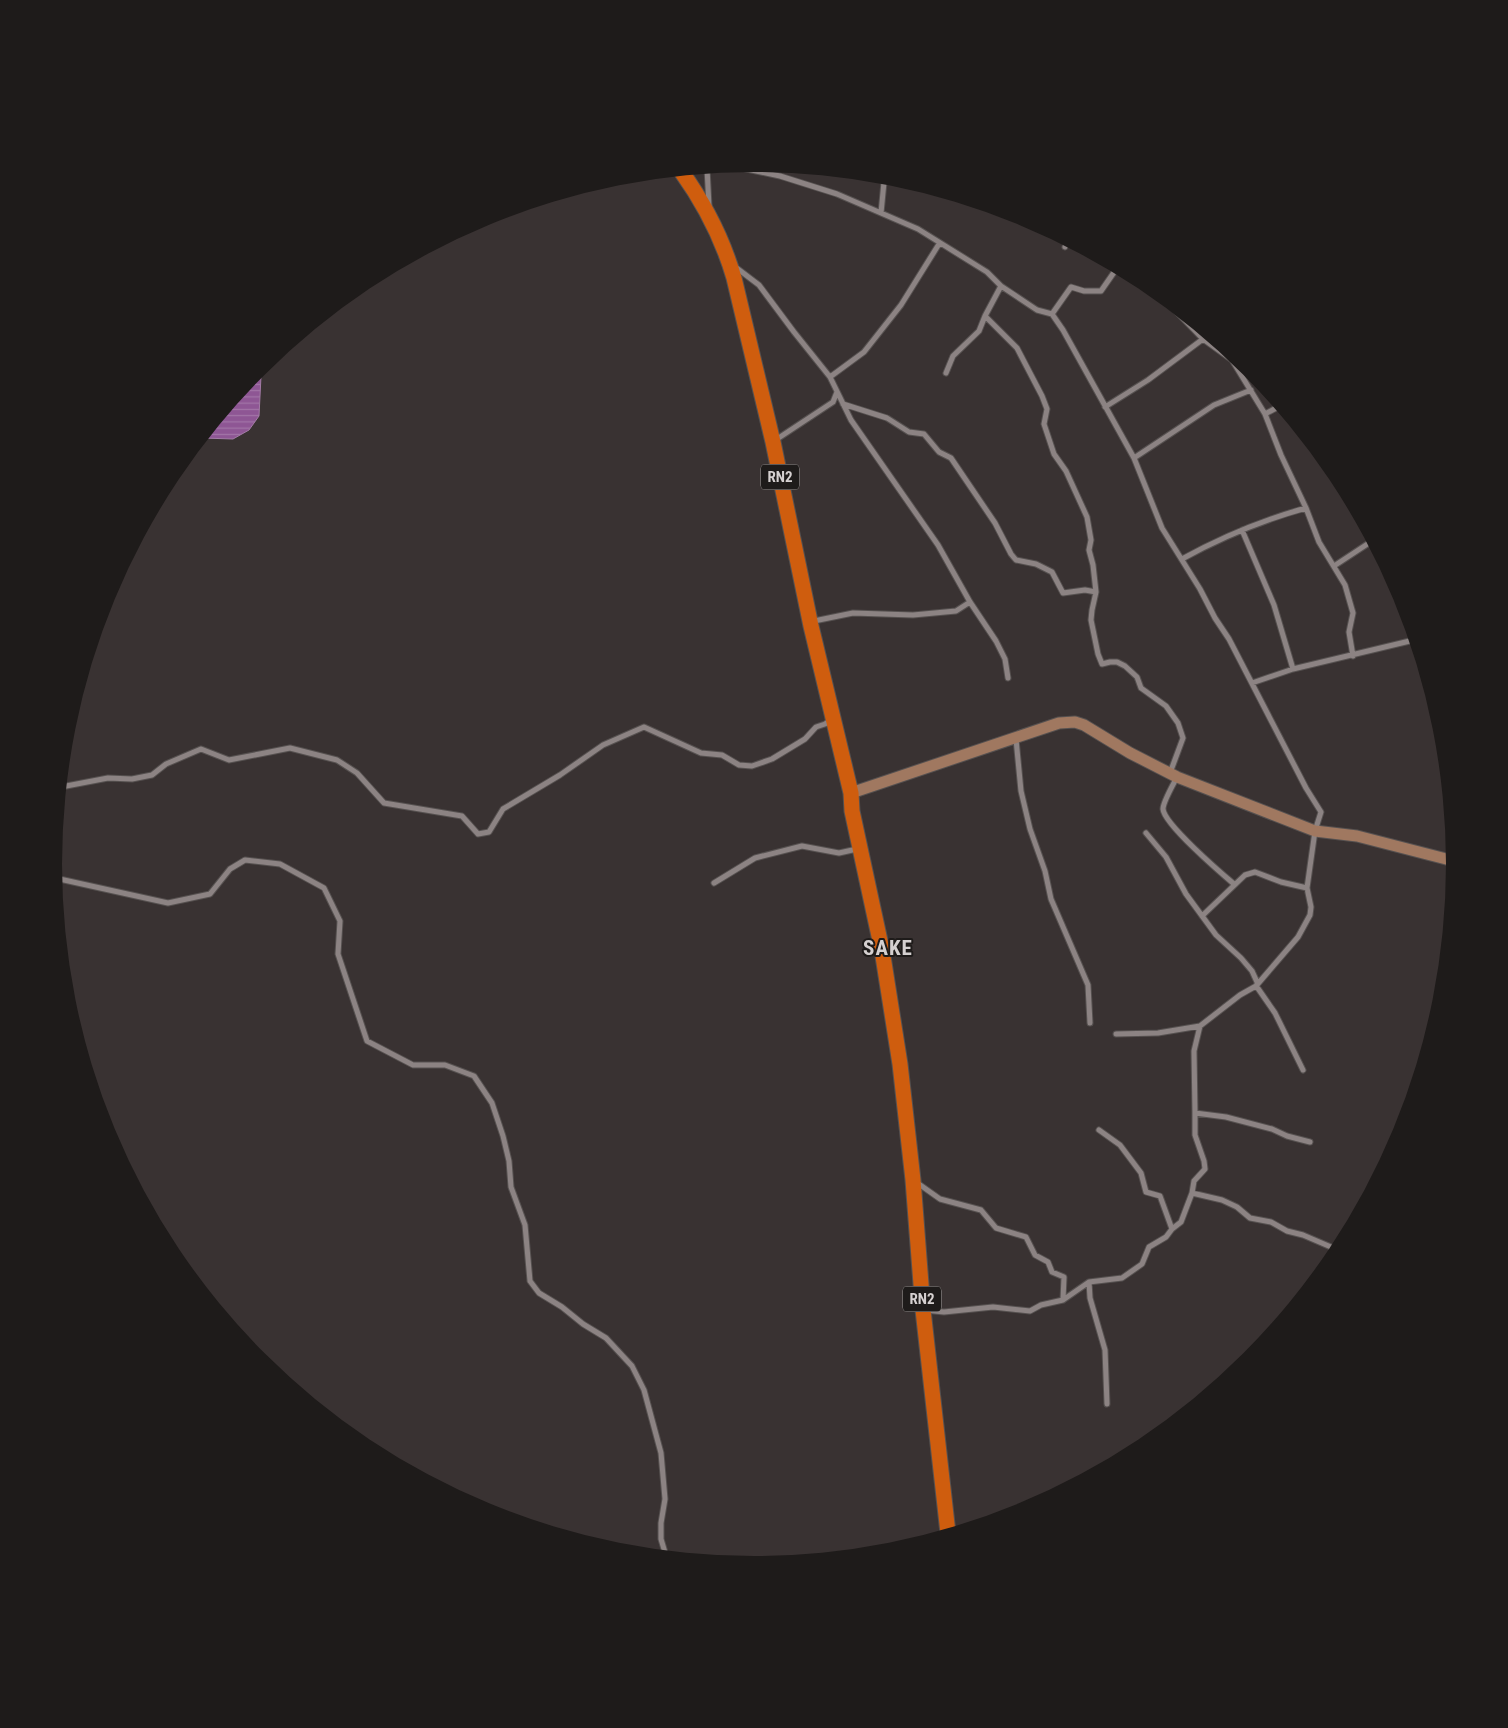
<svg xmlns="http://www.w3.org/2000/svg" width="1508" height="1728" viewBox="0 0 1508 1728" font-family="'Roboto Condensed',sans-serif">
<defs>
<pattern id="water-rules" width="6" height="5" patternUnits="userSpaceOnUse" patternTransform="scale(1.25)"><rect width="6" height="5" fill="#8e5694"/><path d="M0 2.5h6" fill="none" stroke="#a275a7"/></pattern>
</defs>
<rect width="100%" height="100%" fill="#393232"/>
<path fill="url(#water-rules)" stroke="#a37ba6" d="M 264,365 L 261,376 L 259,416 L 249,430 L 233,439 L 202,438 Z"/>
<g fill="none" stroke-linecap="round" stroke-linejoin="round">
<g stroke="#565150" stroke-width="7">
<path id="street" d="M 732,166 L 780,176 L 837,194 L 918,229 L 987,272 L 1001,286 L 1037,310 L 1052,314 L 1063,330 L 1134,458 L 1162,528 L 1200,589 L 1215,618 L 1229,639 L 1306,788 L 1321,812 L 1315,831 L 1307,888 L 1311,907 L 1310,915 L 1298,937 L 1256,986 L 1240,995 L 1200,1026 L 1158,1033 L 1116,1034
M 707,168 L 709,206
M 881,213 L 884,182 L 883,176
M 1065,247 L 1067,241
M 734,266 L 759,285 L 794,332 L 830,377 L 851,420 L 938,545 L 970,602 L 996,641 L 1005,659 L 1008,678
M 1001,286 L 985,316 L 1017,348 L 1042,396 L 1047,409 L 1044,424 L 1054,454 L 1066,471 L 1087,517 L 1091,540 L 1089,550 L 1093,565 L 1096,592 L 1092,610 L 1091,620 L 1098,654 L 1102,664 L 1110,662 L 1117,662 L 1125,666 L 1137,677 L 1141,688 L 1166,706 L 1178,723 L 1183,738 L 1170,773
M 1155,292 L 1171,306 L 1203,339 L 1232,360 L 1265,414 L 1281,455 L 1306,508 L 1319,542 L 1345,585 L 1353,613 L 1349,632 L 1353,656
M 1052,314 L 1071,287 L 1084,291 L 1101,291 L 1117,268
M 946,373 L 953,356 L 979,331 L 985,316
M 830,377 L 864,352 L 901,305 L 939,244
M 843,404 L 887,418 L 909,432 L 924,434 L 939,452 L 951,458 L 995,523 L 1011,554 L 1016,560 L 1036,564 L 1052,572 L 1063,593 L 1085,590 L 1096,592
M 1105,407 L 1148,380 L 1203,339
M 1265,414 L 1280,406
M 774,441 L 833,402 L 837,392
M 1134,458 L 1214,405 L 1251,390
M 1242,530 L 1274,605 L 1293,669
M 1182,559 C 1222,537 1263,520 1306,508
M 1334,566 L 1372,541
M 813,623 L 814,621 L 853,613 L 913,615 L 956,611 L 970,602
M 1252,683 L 1293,669 L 1414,640
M 1016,739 L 1021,791 L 1030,829 L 1045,871 L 1051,899 L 1088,985 L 1090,1023
M 1177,777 C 1173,785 1163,802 1163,809 C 1164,824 1221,873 1234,884
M 61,787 L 108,778 L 132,779 L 152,775 L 166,764 L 201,749 L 229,760 L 290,748 L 337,760 L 357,773 L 384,803 L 462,816 L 478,834 L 489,832 L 503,809 L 560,775 L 603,745 L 644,727 L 701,753 L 722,755 L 739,765 L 752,766 L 772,759 L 805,739 L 816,727 L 825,724 L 832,719
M 1146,833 L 1166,857 L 1186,894 L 1216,935 L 1241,958 L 1252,971 L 1257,982 L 1257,987 L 1275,1013 L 1303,1070
M 55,878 L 168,903 L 210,894 L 230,869 L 245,860 L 280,864 L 324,888 L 340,921 L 338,954 L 367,1041 L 413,1065 L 445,1065 L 474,1076 L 492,1103 L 503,1136 L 509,1161 L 511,1187 L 525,1225 L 530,1281 L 539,1293 L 562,1307 L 583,1324 L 606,1338 L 632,1366 L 644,1390 L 661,1453 L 665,1499 L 661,1523 L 661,1539 L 666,1556
M 714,883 L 755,858 L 802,846 L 839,853 L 857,849
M 1202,916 L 1245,875 L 1255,872 L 1281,882 L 1307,888
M 1200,1026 L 1194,1051 L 1195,1113 L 1226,1117 L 1272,1129 L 1287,1136 L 1310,1142
M 1099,1130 L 1120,1145 L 1141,1173 L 1146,1192 L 1160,1196 L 1172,1229
M 916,1182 L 940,1199 L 981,1210 L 996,1228 L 1026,1237 L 1035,1255 L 1048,1262 L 1052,1272 L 1064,1277 L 1063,1300
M 1192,1193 L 1194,1181 L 1205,1169 L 1204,1161 L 1195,1135 L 1195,1113
M 1089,1282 L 1090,1298 L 1105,1350 L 1107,1404
M 925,1310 L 944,1312 L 993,1307 L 1030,1311 L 1041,1305 L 1063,1300 L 1089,1282 L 1122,1278 L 1142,1264 L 1149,1247 L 1166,1237 L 1172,1229 L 1181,1222 L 1192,1193 L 1222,1200 L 1237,1207 L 1250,1218 L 1271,1222 L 1287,1231 L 1303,1235 L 1338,1250"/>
</g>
<g stroke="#565150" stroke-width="13">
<path id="secondary" d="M 851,793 L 1059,723 L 1075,722 L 1084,725 L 1130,753 L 1177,777 L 1315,831 L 1357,836 L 1454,861"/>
</g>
<g stroke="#565150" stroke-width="17">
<path id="highway" d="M 681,171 C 704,203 723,240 734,278 L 773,442 L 811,626 L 851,793 L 852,811 L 882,950 L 900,1064 L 913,1180 L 923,1310 L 948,1533"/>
</g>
<use href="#street" stroke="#8c8383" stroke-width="5"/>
<use href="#secondary" stroke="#a07860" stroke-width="11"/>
<use href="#highway" stroke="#cf5d0e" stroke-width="15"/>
</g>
<g text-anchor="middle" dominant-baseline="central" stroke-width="4" stroke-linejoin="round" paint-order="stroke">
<g fill="#1e1b1a" stroke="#9e9a99" stroke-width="1">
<rect x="761" y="464.5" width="38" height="25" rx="4"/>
<rect x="903" y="1286.5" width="38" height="25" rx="4"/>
</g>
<g font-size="15" font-weight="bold" fill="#d5d0d0">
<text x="780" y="477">RN2</text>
<text x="922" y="1299">RN2</text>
</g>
<g font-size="21" font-weight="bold" letter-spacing="1" fill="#d5d0d0" stroke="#1e1b1a">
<text x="888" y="948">SAKE</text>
</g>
</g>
<path d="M0 0H1508V1728H0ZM62 864a692 692 0 1 1 1384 0a692 692 0 1 1-1384 0Z" fill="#1e1b1a" fill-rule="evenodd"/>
</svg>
